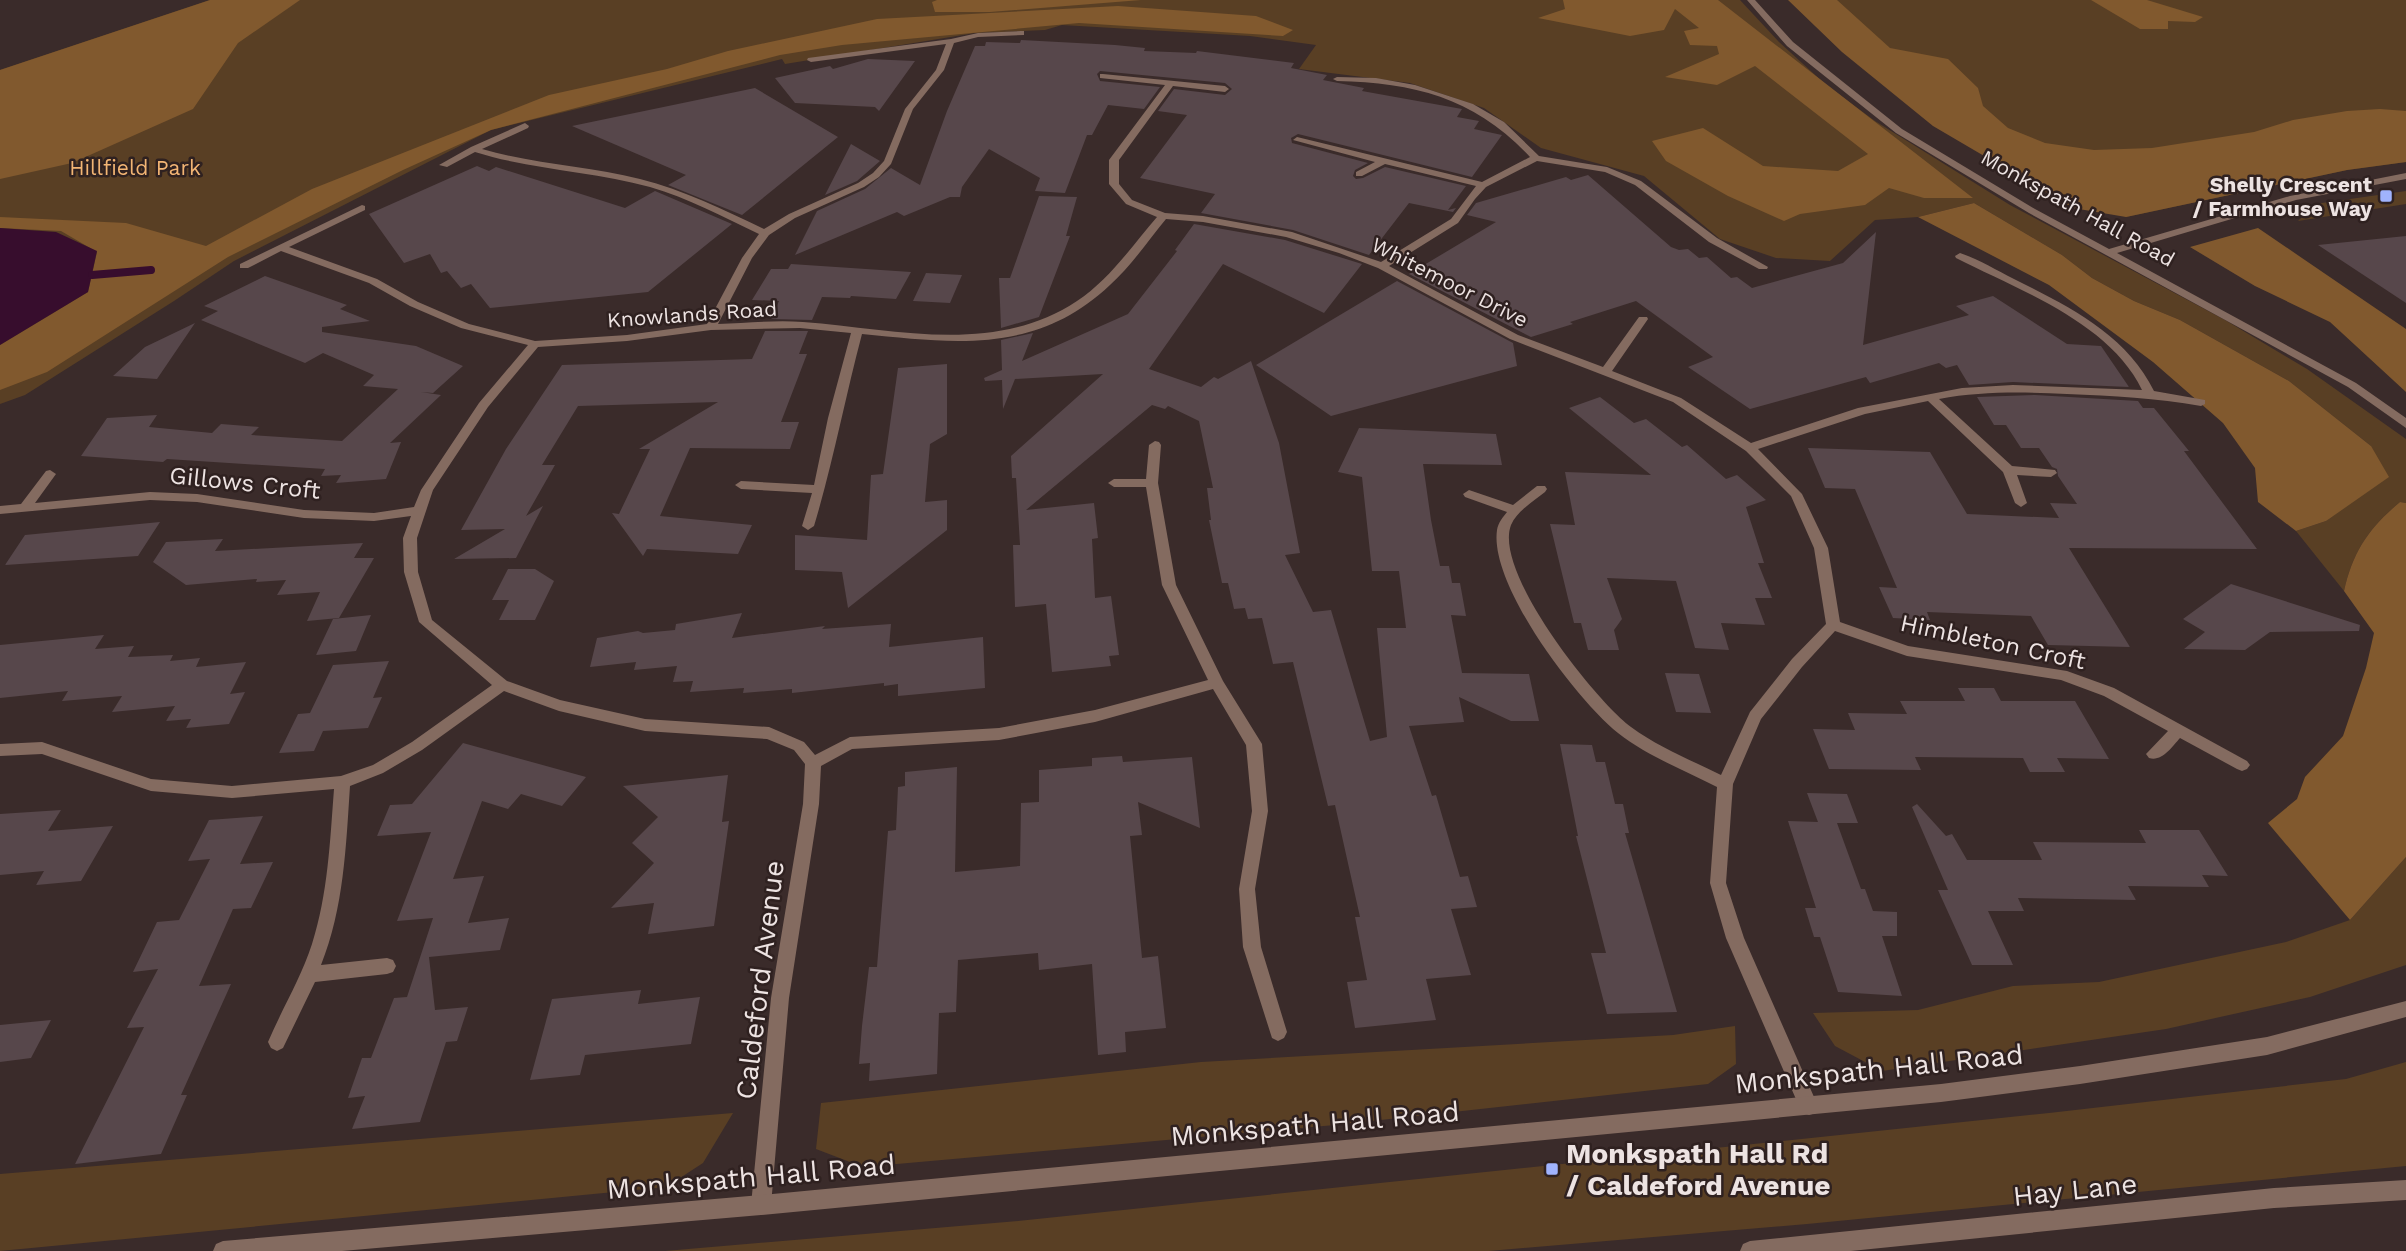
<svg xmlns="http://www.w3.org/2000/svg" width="2406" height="1251" viewBox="0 0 2406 1251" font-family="'Work Sans',sans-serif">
<rect width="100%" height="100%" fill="#3a2b2a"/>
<path fill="#593f24" d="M 210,0 L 1740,0 L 1779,42 L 1825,84 L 1875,121 L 2010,205 L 2225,320 L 2307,369 L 2406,439 L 2406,503 L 2400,502 C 2369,528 2353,551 2344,591 L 2296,531 L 2326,521 L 2371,446 L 2289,381 L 2180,320 L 2134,301 L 2092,278 L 2062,255 L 1974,203 L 1918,217 L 1875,220 L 1830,261 L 1776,258 L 1720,239 L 1644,176 L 1541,148 L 1484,108 L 1410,83 L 1299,69 L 1316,45 L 1250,36 L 1062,25 L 1045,30 L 975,33 L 785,64 L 782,59 L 491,130 L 234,261 L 174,301 L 25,395 L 0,404 L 0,70 Z
M 1793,0 L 2406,0 L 2406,162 L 2347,170 L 2126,217 Z
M 2406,191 L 2406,204 L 2298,221 L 2315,204 Z
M 2406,857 L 2406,965 L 2310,997 L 2166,1029 L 1882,1071 L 1835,1046 L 1813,1013 L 1918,1010 L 2013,986 L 2099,982 L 2286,942 L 2350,920 Z
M 1735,1026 L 1736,1064 L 1708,1084 L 1335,1125 L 863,1167 L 816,1149 L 821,1103 L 1201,1062 L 1673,1035 Z
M 2406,1062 L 2406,1166 L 1807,1224 L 1489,1251 L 665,1251 L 1018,1221 L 2049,1113 L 2346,1079 Z
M 733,1113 L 703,1163 L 666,1187 L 0,1251 L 0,1174 Z"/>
<path fill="#81592e" d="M 210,0 L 300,0 L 238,43 L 193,109 L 72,163 L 0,179 L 0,70 Z
M 937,0 L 1141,0 L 990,12 L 935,12 L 932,2 Z
M 1563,0 L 1718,0 L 1973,198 L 1924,198 L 1889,188 L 1865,205 L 1800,214 L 1784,221 L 1728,196 L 1666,161 L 1652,141 L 1703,128 L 1763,166 L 1838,171 L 1868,154 L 1755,66 L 1717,85 L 1665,77 L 1719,54 L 1717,46 L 1690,45 L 1684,31 L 1699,28 L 1675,9 L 1664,30 L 1630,36 L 1538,18 L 1565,9 Z
M 1788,0 L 1837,0 L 1890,48 L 1948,59 L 1978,88 L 1983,106 L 2008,128 L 2045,143 L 2094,150 L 2152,148 L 2254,132 L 2293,120 L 2347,111 L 2380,109 L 2406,111 L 2406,162 L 2347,170 L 2126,217 L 2073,208 L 1933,126 L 1842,52 Z
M 2091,0 L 2147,0 L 2203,17 L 2195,22 L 2168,21 L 2168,29 L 2140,29 Z
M 1118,6 L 1256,16 L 1293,30 L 1283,36 L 1079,23 L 842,45 L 780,55 L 491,130 L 403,170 L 228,257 L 47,372 L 0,390 L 0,345 L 88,292 L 97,252 L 61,231 L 0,228 L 0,217 L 126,223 L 206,246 L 312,189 L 549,95 L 667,69 L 728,51 L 877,19 Z
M 1974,203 L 2062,255 L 2092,278 L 2134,301 L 2180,320 L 2289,381 L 2371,446 L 2389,477 L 2326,521 L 2296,531 L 2258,502 L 2255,468 L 2223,423 L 2153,362 L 2049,285 L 1918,217 Z
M 2258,228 L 2406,329 L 2406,392 L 2330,322 L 2255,286 L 2190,247 Z
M 2400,502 L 2406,503 L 2406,857 L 2350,920 L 2268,823 L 2297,799 L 2305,777 L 2343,736 L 2366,668 L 2374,633 L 2344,591 C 2353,551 2369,528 2400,502 Z"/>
<path fill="#370d2d" d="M 0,228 L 56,232 L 97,251 L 88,292 L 0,345 Z"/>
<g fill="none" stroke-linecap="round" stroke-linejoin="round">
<path stroke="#370d2d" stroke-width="8" d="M 92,275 L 151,270"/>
</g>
<path fill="#57474b" d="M 1021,40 L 1115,45 L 1145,48 L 1144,51 L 1196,53 L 1197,51 L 1294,63 L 1291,68 L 1327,75 L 1323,80 L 1364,88 L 1362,91 L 1462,109 L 1457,117 L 1479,121 L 1474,129 L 1502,135 L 1472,177 L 1298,134 L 1291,138 L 1292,143 L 1368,163 L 1355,170 L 1353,176 L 1356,179 L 1363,178 L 1385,167 L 1466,186 L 1448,210 L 1456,208 L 1453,212 L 1409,203 L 1369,255 L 1293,230 L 1201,213 L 1215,194 L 1140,178 L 1187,115 L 1158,111 L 1174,89 L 1225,95 L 1232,89 L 1225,83 L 1100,71 L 1097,74 L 1100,81 L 1160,87 L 1144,109 L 1108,105 L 1092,135 L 1087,135 L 1065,193 L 1035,191 L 1040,178 L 989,149 L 962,187 L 960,197 L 950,197 L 904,216 L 897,212 L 795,255 L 817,211 L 865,189 L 891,168 L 920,185 L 947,111 L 975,46 L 985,46 L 986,42 L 1020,43 Z
M 868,59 L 915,61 L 879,111 L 875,107 L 795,103 L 775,78 L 830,66 L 833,69 Z
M 755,88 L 838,137 L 742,215 L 668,185 L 686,175 L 572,126 Z
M 851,144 L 880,161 L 857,181 L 825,195 Z
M 477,166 L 489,171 L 496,167 L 625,208 L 655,191 L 732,224 L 648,292 L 490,308 L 471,284 L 461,288 L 447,271 L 441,273 L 430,254 L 404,263 L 369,214 Z
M 1588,175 L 1671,247 L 1679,250 L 1688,249 L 1699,258 L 1707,257 L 1731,278 L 1737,277 L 1752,288 L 1843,263 L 1876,232 L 1863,345 L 1969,315 L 1956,306 L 1993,296 L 2067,344 L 2101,346 L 2129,387 L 2013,382 L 1969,385 L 1957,365 L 1946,368 L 1939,363 L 1870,383 L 1866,377 L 1750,409 L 1688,367 L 1713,357 L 1636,301 L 1570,322 L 1573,324 L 1531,337 L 1409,274 L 1496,222 L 1467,215 L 1476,203 L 1566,177 L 1571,180 Z
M 1039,196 L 1077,197 L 1066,236 L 1070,236 L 1039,317 L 1001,328 L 999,278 L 1010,278 Z
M 1194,224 L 1285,240 L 1362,264 L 1324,313 L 1223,264 L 1149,369 L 1201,387 L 1214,377 L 1218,379 L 1251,361 L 1279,443 L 1300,553 L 1285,555 L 1313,612 L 1331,610 L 1370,741 L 1387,737 L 1377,628 L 1406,628 L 1399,571 L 1372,571 L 1362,477 L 1338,472 L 1359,428 L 1496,434 L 1502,465 L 1423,464 L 1431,520 L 1440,566 L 1449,566 L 1452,583 L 1460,583 L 1466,616 L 1451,615 L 1462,673 L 1529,674 L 1539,721 L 1511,721 L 1459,697 L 1464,722 L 1409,726 L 1432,796 L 1436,795 L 1460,877 L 1468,876 L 1477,907 L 1451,909 L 1471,975 L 1426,979 L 1436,1020 L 1355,1028 L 1347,982 L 1367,980 L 1355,917 L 1360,917 L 1335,805 L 1328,806 L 1293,662 L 1273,664 L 1262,618 L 1248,619 L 1245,608 L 1234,609 L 1228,583 L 1222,583 L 1209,520 L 1211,520 L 1207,488 L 1213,488 L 1199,421 L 1168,406 L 1165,409 L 1152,405 L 1026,510 L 1094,503 L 1098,538 L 1092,539 L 1095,598 L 1111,596 L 1119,655 L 1109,656 L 1111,666 L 1052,672 L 1046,604 L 1015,607 L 1013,545 L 1020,545 L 1016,478 L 1012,478 L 1011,456 L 1103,374 L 1015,379 L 1003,409 L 1002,380 L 985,381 L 984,378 L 1002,370 L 1001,340 L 1033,333 L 1022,361 L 1128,314 L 1177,251 L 1175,250 Z
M 2406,236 L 2406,303 L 2318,245 Z
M 791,264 L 911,272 L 896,299 L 851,296 L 850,298 L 822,297 L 812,320 L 771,319 L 779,301 L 752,300 L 771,269 L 788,269 Z
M 926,273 L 962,275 L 950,303 L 913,301 Z
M 265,276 L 347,305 L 340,309 L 370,321 L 322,327 L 322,332 L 416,346 L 463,366 L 433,393 L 421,392 L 441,395 L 390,443 L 401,442 L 386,479 L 336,483 L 341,475 L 321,476 L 325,469 L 167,459 L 163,462 L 81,456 L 107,418 L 157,415 L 149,427 L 212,433 L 221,424 L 259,427 L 251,435 L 342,441 L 398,389 L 363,386 L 374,375 L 323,353 L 305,363 L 201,320 L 218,311 L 204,306 Z
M 1397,281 L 1513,343 L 1517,366 L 1331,416 L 1256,365 Z
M 195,323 L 157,379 L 113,376 L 145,347 Z
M 765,331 L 808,331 L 799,354 L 807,354 L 781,422 L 799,422 L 790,449 L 690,448 L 660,516 L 752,525 L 738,554 L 647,549 L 643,556 L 612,513 L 619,514 L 650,449 L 639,449 L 718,402 L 578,406 L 542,465 L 555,465 L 526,516 L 543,506 L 516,558 L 454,559 L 505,529 L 461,530 L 506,449 L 562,365 L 752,359 Z
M 947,364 L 947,434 L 930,444 L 925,502 L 947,500 L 947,530 L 848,608 L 842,572 L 795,570 L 795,535 L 867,540 L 871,475 L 883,474 L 898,368 Z
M 2035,395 L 2138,401 L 2143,408 L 2154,408 L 2189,451 L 2184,451 L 2257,549 L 2069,548 L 2130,647 L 2048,645 L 2031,616 L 1927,612 L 1930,620 L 1893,618 L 1879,587 L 1897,588 L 1855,489 L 1825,488 L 1808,448 L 1930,452 L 1967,514 L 2059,518 L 2050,503 L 2077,504 L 2058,476 L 2057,469 L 2052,467 L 2039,448 L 2021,448 L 2006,425 L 1994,425 L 1977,397 Z
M 1600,397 L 1634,423 L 1646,419 L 1682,447 L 1687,445 L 1726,479 L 1737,475 L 1766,500 L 1746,507 L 1764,563 L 1758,563 L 1772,598 L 1755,598 L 1765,625 L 1721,623 L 1729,650 L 1695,648 L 1676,581 L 1607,578 L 1622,619 L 1614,630 L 1619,650 L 1588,650 L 1581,623 L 1574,623 L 1550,524 L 1575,525 L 1565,472 L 1651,475 L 1569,408 Z
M 160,522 L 138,556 L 5,565 L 25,535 Z
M 223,539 L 215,551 L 363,543 L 354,558 L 374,558 L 339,618 L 307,621 L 320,592 L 277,595 L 286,580 L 256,582 L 257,579 L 186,585 L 153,562 L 166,542 Z
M 508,569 L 535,569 L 554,581 L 535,620 L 499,620 L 509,600 L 492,600 Z
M 2231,584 L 2360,625 L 2359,631 L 2270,632 L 2245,650 L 2184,649 L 2205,632 L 2183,619 Z
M 742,613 L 732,638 L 825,626 L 822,629 L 891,624 L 889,647 L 983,637 L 985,688 L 898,696 L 898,684 L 884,686 L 884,683 L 792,693 L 792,689 L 743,693 L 744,688 L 690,692 L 693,681 L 673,682 L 677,666 L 634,670 L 636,662 L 590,667 L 597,638 L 638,631 L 643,633 L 675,630 L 676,624 Z
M 371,615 L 356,651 L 316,655 L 333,619 Z
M 104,635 L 95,649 L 134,646 L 128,657 L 173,655 L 170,661 L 200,658 L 196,667 L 246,662 L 230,694 L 245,692 L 229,724 L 186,728 L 191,719 L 166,721 L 175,706 L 112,712 L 122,696 L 62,701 L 68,691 L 0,698 L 0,645 Z
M 389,661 L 373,698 L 382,697 L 368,728 L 323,731 L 314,751 L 279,753 L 298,714 L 310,713 L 333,665 Z
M 1665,673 L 1699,674 L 1711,713 L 1676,712 Z
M 1958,688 L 1994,688 L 2001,701 L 2075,701 L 2109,759 L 2057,758 L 2065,772 L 2030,772 L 2023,758 L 1915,757 L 1921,770 L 1829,769 L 1813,729 L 1855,730 L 1848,713 L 1907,714 L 1900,701 L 1965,701 Z
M 463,743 L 586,777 L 562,806 L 521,794 L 508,809 L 482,801 L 453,879 L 484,876 L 468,923 L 509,918 L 500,950 L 429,957 L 435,1010 L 468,1007 L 457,1041 L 446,1042 L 420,1122 L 352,1129 L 365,1096 L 348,1098 L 362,1058 L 371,1058 L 394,998 L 407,997 L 433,918 L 397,921 L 431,832 L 377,836 L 390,805 L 412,804 Z
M 1560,744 L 1592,745 L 1596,762 L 1605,762 L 1615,804 L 1623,804 L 1629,833 L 1625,833 L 1677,1012 L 1607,1014 L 1591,953 L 1606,953 L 1576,836 L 1578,836 Z
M 1122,756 L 1123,762 L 1192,757 L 1200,828 L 1138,802 L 1142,835 L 1130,836 L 1142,958 L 1158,956 L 1166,1028 L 1125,1032 L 1126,1052 L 1098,1055 L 1092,964 L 1039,970 L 1038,953 L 958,960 L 956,1012 L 939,1013 L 937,1074 L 869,1081 L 870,1063 L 859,1064 L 862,1026 L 869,967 L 877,967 L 888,831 L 896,830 L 898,787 L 905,786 L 905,772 L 957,767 L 955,872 L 1020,866 L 1021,803 L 1039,802 L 1039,770 L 1092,766 L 1092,758 Z
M 728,775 L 722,822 L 729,821 L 714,926 L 648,934 L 654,903 L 611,908 L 654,863 L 632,843 L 658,817 L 623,786 Z
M 1807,793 L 1847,794 L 1858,823 L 1837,823 L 1861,889 L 1865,889 L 1873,911 L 1897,912 L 1897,936 L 1882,936 L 1902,996 L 1838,992 L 1820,937 L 1814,937 L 1805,908 L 1816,908 L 1788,821 L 1818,822 Z
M 1917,804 L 1946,836 L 1952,834 L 1967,860 L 2042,860 L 2033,842 L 2146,843 L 2139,830 L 2199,830 L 2228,876 L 2202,875 L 2209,887 L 2128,886 L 2136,900 L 2018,898 L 2024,911 L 1988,911 L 2013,965 L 1972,965 L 1938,890 L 1948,890 L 1912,807 Z
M 61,810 L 48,831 L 113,826 L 81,881 L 36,885 L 44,871 L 0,875 L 0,814 Z
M 263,816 L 240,864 L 273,862 L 251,908 L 233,909 L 199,986 L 231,984 L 181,1095 L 187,1095 L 161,1154 L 75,1164 L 144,1027 L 127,1028 L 158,969 L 133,972 L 157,922 L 179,920 L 210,859 L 188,861 L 209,820 Z
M 641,990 L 638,1004 L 700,997 L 691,1044 L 585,1055 L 580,1075 L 530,1080 L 552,999 Z
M 51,1020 L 31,1058 L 0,1062 L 0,1025 Z"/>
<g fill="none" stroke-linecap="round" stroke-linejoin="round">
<path fill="#846b60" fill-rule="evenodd" d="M 1021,31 L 1024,31 L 1024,35 L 978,37 L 954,43 L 944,70 L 913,109 L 891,164 L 879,177 L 864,187 L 795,218 L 769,235 L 752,258 L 718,324 C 746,323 775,320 803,322 C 896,329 994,356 1077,301 C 1109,280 1132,246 1157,217 L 1126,204 L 1109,184 L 1109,160 L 1165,85 L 1100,78 L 1100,74 L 1103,74 L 1225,86 L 1229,89 L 1225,92 L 1173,86 L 1119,160 L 1119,184 L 1132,200 L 1165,213 L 1203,216 L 1292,232 L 1381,262 L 1451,219 L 1476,186 L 1385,164 L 1362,176 L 1356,176 L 1356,172 L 1375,162 L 1293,140 L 1297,137 L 1482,182 L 1530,157 C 1475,98 1416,83 1337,81 L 1333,79 L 1337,77 L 1376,78 L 1415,85 L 1473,104 L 1504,122 L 1539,156 L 1607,167 L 1641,181 L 1717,238 L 1768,267 L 1767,269 L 1759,269 L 1709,242 L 1635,185 L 1605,172 L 1537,161 L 1486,187 L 1475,199 L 1458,223 L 1389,266 L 1518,335 L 1603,367 L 1639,317 L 1647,317 L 1648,319 L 1612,371 L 1681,398 L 1751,443 L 1858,408 L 1962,388 L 2013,385 L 2142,390 C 2110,323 2019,290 1956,258 L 1955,256 L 1960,253 C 1978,259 1996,270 2014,279 C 2068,306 2126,334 2154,391 L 2205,400 L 2205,404 L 2201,406 C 2156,398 2113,396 2067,394 C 2024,392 1982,391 1939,399 L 2012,466 L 2055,470 L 2057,473 L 2051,477 L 2017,475 L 2027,503 L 2021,507 L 2015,503 L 2003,472 L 1928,401 L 1865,414 L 1758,449 L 1802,494 L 1828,548 L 1840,622 L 1908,646 L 2067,671 L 2114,688 L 2247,761 L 2250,765 L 2247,769 L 2242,771 L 2237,769 L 2180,738 C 2172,747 2162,762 2149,758 L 2146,754 L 2168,731 L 2104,696 L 2061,680 L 1907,656 L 1835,631 L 1802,667 L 1761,719 L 1733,784 L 1726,883 L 1744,938 L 1818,1106 L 1816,1113 L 1809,1115 L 1802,1113 L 1726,938 L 1710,883 L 1717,787 C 1684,770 1647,756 1618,733 C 1577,700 1489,585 1497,530 C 1498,523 1503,517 1507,512 L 1465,497 L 1463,494 L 1469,490 L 1513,505 L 1537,486 L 1545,486 L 1547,489 L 1545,492 C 1534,501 1517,511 1511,525 C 1493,572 1595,700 1631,727 C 1658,747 1691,760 1721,775 L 1750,712 L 1792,659 L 1826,624 L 1814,548 L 1791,496 L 1746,451 L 1673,402 L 1510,339 L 1378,268 L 1339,253 L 1286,237 L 1203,222 L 1166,219 C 1148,241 1131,266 1110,285 C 1036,355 954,343 862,334 C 845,398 833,463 814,526 L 808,530 L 802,526 L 812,493 L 741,489 L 735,485 L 741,481 L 814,485 L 828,418 L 851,333 L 800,328 L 711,330 L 627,341 L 538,347 L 488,407 L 433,490 L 417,538 L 418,572 L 432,620 L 507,681 L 560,700 L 645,719 L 769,727 L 804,742 L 815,755 L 850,737 L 999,728 L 1095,710 L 1208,680 L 1162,585 L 1146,487 L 1114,487 L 1108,483 L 1114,479 L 1146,479 L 1149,445 L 1155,441 L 1159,442 L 1161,445 L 1158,483 L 1176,585 L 1223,681 L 1262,744 L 1268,811 L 1255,889 L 1261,947 L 1287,1032 L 1284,1038 L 1278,1041 L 1272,1038 L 1243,947 L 1239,889 L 1252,811 L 1246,745 L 1213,689 L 1095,722 L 999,740 L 852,749 L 821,766 L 819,804 L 789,998 L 771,1205 L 768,1212 L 761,1215 L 754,1212 L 751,1205 L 771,998 L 803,804 L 805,764 L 794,750 L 767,739 L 645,731 L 559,711 L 504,691 L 422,750 L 383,773 L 350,786 C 346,846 344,908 321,965 L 387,958 L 393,960 L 396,966 L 393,972 L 387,974 L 315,982 L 283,1048 L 277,1051 L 271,1048 L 268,1042 C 282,1009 301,978 312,944 C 328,894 330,841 334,789 L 232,798 L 151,791 L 42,754 L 0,756 L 0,744 L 42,742 L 151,779 L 232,786 L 341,776 L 373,765 L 412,742 L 492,685 L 419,622 L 404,572 L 403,538 L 411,516 L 374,521 L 304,518 L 197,502 L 150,500 L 0,514 L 0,506 L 21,504 L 46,471 L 50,470 L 56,474 L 35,503 L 150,492 L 197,494 L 304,510 L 374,513 L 414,507 L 421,490 L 479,403 L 528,345 L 461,328 L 410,306 L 369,283 L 281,251 L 248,268 L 240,268 L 240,264 L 362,205 L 365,206 L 365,210 L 289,247 L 377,279 L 418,302 L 469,324 L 535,341 L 627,335 L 707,324 L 742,258 L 759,234 C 723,217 688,198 650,187 C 593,171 532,170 475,152 L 447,167 L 439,165 L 471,147 L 525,123 L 529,126 L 528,128 L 482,149 C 534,164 588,166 640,179 C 684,190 724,210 764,229 L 789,214 L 858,183 L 873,173 L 884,161 L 905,109 L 936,70 L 946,44 L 811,62 L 807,60 L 808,58 L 951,39 L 978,33 Z
M 2406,1180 L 2406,1200 L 2274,1208 L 1851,1251 L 1740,1251 L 1743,1244 L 1750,1241 L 2274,1188 Z"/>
<path fill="#846b60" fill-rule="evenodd" d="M 1747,0 L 1755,0 L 1793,42 L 1902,129 L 2035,209 L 2109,249 L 2290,196 L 2406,173 L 2406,179 L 2296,200 L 2117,253 L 2356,383 L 2406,418 L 2406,428 L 2348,387 L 2029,213 L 1896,133 L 1787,46 Z
M 2406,1001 L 2406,1017 L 2267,1055 L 2080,1084 L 1941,1102 L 761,1215 L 342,1251 L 213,1251 L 216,1244 L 223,1241 L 761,1195 L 1941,1084 L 2080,1066 L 2267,1037 Z"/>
</g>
<g fill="#a0b3fd" stroke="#2f2120" stroke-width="2.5">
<rect x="2379" y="189" width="14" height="14" rx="3.5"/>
<rect x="1545" y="1162" width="14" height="14" rx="3.5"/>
</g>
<g text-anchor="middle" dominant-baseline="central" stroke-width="5" stroke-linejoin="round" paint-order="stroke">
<g font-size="21" fill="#f3b574" stroke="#2f2120">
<text x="135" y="167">Hillfield Park</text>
</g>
<g font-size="21" font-weight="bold" fill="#ede3e2" stroke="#2f2120" text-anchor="end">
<text x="2372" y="184">Shelly Crescent<tspan x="2372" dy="24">/ Farmhouse Way</tspan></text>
</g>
<g font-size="21" fill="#ede3e2" stroke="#2f2120">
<text transform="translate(2078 208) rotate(29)">Monkspath Hall Road</text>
<text transform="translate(1450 282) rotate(27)">Whitemoor Drive</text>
<text transform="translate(692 314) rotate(-4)">Knowlands Road</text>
</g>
<g font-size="24" fill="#ede3e2" stroke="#2f2120">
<text transform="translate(245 483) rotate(6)">Gillows Croft</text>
<text transform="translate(1993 642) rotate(12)">Himbleton Croft</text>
</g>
<g font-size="28" fill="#ede3e2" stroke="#2f2120">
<text transform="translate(760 980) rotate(-83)">Caldeford Avenue</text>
<text transform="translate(1879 1069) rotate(-6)">Monkspath Hall Road</text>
<text transform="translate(1315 1124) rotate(-5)">Monkspath Hall Road</text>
<text transform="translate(751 1177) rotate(-5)">Monkspath Hall Road</text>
<text transform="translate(2075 1190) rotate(-6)">Hay Lane</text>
</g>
<g font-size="28" font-weight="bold" fill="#ede3e2" stroke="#2f2120" text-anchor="start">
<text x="1566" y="1153">Monkspath Hall Rd<tspan x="1566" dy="32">/ Caldeford Avenue</tspan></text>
</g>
</g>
</svg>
